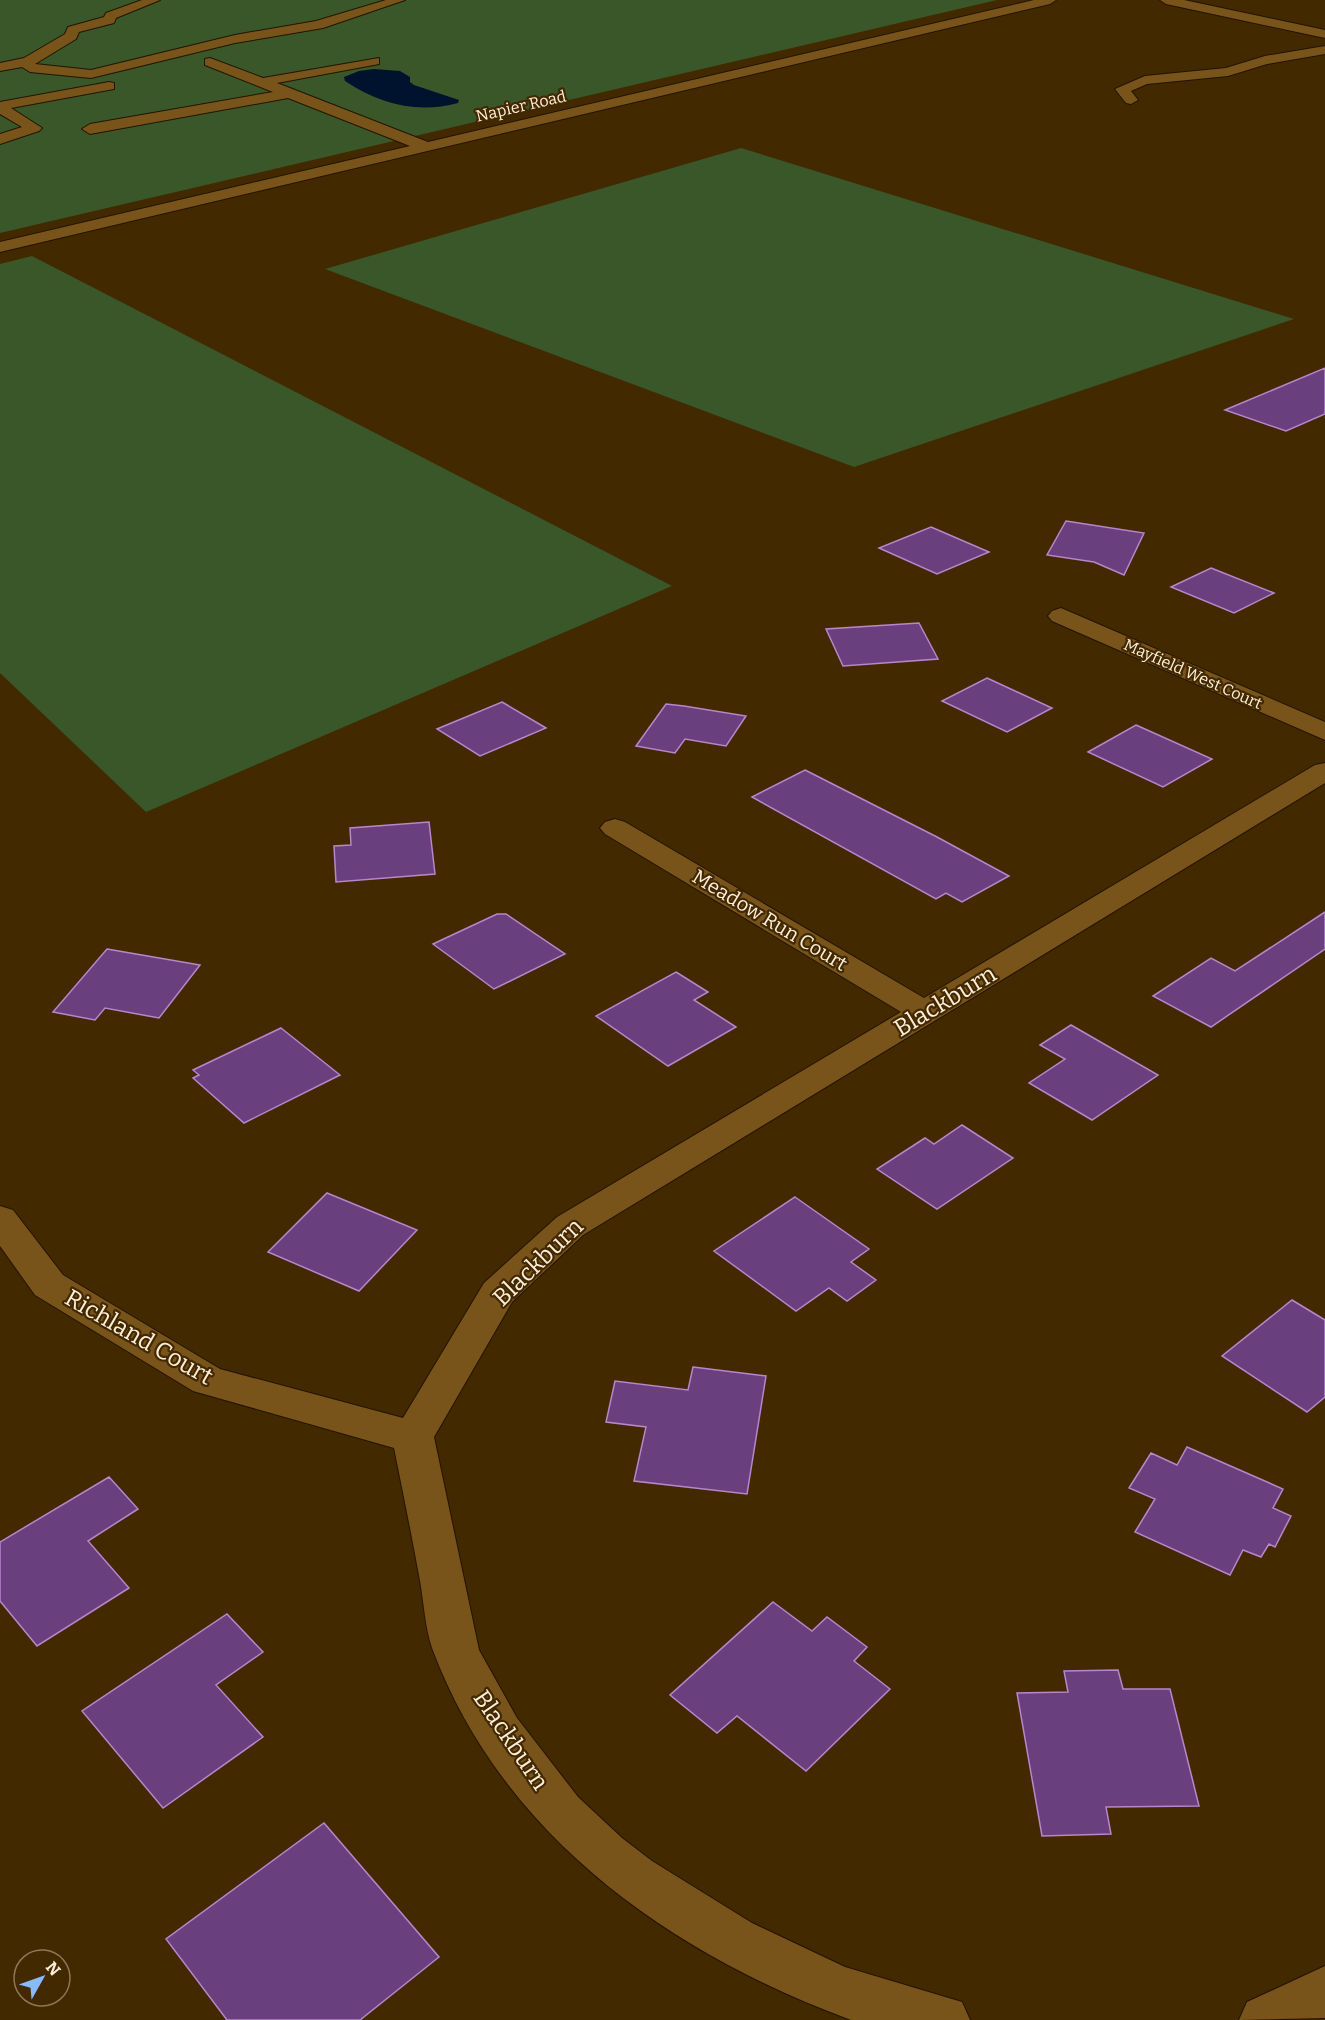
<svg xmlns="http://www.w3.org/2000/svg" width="1325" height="2020" viewBox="0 0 1325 2020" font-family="Bitter,serif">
<rect width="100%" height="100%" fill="#422900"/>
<path fill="#395728" d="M 0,0 L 997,0 L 0,233 Z
M 741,148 L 1294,319 L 854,467 L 325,269 Z
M 32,256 L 672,586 L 146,812 L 0,673 L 0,264 Z"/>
<path fill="#00132e" d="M 374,69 L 400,71 L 410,77 L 410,82 L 414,85 L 459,100 L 458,103 C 417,114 380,104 345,81 L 344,77 L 359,71 Z"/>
<path fill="#6a3f7d" stroke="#b687cb" stroke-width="1.5" d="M 1325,368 L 1325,414 L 1286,431 L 1225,410 Z
M 1066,521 L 1144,533 L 1124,575 L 1094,562 L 1047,555 Z
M 931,527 L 989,552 L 937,574 L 879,548 Z
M 1211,568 L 1274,593 L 1234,613 L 1171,587 Z
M 919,623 L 938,659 L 843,666 L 826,629 Z
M 987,678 L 1052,708 L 1007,732 L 942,701 Z
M 502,702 L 546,728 L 480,756 L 437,729 Z
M 666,704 L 684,706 L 746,716 L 726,746 L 685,739 L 675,753 L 636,746 Z
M 1136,725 L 1212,759 L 1163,787 L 1088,752 Z
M 805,770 L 937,837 L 1009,876 L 962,902 L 946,893 L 936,899 L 752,797 Z
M 429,822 L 435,874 L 336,882 L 334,846 L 351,845 L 350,828 Z
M 1325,912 L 1325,949 L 1211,1027 L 1153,996 L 1211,958 L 1235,971 Z
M 497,914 L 506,914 L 565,954 L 494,989 L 433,944 Z
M 107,949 L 136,954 L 200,965 L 159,1018 L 105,1008 L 95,1020 L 53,1012 Z
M 676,972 L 708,992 L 694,1000 L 736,1027 L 668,1066 L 596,1016 Z
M 1071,1025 L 1158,1075 L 1092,1120 L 1029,1083 L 1065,1059 L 1040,1045 Z
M 281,1028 L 340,1075 L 244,1123 L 193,1078 L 199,1075 L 193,1070 Z
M 962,1125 L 1013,1158 L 937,1209 L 877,1169 L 925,1138 L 934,1144 Z
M 327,1193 L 417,1230 L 359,1291 L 268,1252 Z
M 795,1197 L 869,1249 L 851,1262 L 876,1280 L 847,1301 L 829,1288 L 796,1311 L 714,1251 Z
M 1292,1300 L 1325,1320 L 1325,1397 L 1307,1412 L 1222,1356 Z
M 693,1367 L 766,1376 L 747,1494 L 634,1481 L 646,1427 L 606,1422 L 615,1381 L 688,1390 Z
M 1187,1447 L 1283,1489 L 1273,1508 L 1291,1516 L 1275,1547 L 1269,1544 L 1261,1557 L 1243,1550 L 1230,1575 L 1135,1532 L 1155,1499 L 1129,1488 L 1151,1453 L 1177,1465 Z
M 109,1477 L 138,1509 L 88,1541 L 129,1588 L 37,1646 L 0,1601 L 0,1542 Z
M 773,1602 L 812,1631 L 827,1617 L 867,1647 L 854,1661 L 890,1689 L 806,1771 L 737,1716 L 717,1733 L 670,1695 Z
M 227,1614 L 263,1652 L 216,1685 L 263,1737 L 163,1808 L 82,1711 Z
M 1118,1670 L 1123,1689 L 1170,1689 L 1199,1806 L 1106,1807 L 1111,1834 L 1042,1836 L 1017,1693 L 1068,1692 L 1064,1671 Z
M 324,1823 L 439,1957 L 360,2020 L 227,2020 L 166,1939 Z"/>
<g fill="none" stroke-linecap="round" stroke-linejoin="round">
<g stroke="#231400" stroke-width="2">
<path id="minor" d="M 142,0 L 160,0 L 116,18 L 114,23 L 79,32 L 76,39 L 35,64 L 91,70 L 235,35 L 316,21 L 386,0 L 405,0 L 323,28 L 235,43 L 91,78 L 30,72 L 22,67 L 0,71 L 0,63 L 24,58 L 65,34 L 68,27 L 104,17 L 106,13 Z
M 1034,0 L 1056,0 L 1050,4 L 0,252 L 0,242 L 410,146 L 288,98 L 90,134 L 82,129 L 90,124 L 273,92 L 205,65 L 205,59 L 210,58 L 263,78 L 379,58 L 379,64 L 277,83 L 428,142 Z
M 1160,0 L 1184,0 L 1325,30 L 1325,38 L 1166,4 Z
M 1325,46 L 1325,54 L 1267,64 L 1228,76 L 1147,84 L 1131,91 L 1138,100 L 1131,104 L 1126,103 L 1115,89 L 1145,76 L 1226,68 L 1265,56 Z
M 109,82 L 114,83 L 114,89 L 11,108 L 42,128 L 39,131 L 0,144 L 0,134 L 22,127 L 0,114 L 0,102 Z
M 1061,608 L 1325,722 L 1325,740 L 1052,621 L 1048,616 L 1052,611 Z
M 1325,763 L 1325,783 L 583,1235 L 512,1302 L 434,1437 L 479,1650 L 517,1718 L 578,1797 L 622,1838 L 652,1861 L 752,1923 L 845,1967 L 962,2002 L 970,2020 L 851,2020 C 670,1953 502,1836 432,1648 C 425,1627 424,1604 420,1581 C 412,1537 403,1492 394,1448 L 193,1391 L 35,1295 L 0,1246 L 0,1206 L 13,1210 L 63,1275 L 220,1369 L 403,1418 L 484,1283 L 557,1217 L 901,1012 L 605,834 L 600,828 L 605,822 L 615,819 L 625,822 L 924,998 L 1315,765 Z
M 1325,1966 L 1325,2018 L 1239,2020 L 1247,2002 Z"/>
</g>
<use href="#minor" fill="#79541a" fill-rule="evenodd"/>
</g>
<g text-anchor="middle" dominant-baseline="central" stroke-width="4.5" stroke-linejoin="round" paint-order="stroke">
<g font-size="16" fill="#feeed9" stroke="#422900">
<text transform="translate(521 106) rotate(-13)">Napier Road</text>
<text transform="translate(1193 674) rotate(24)">Mayfield West Court</text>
</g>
<g font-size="20" fill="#feeed9" stroke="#422900">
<text transform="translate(770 920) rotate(31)">Meadow Run Court</text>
</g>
<g font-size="24" fill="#feeed9" stroke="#422900">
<text transform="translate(945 1001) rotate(-31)">Blackburn</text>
<text transform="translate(538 1262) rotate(-44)">Blackburn</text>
<text transform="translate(139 1337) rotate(30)">Richland Court</text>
<text transform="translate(511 1740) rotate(56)">Blackburn</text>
</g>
</g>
<g transform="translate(42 1978) rotate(50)"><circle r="28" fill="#422900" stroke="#8d7857" stroke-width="1.5"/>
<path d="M0-4.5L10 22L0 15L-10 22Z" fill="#88bafc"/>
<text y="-9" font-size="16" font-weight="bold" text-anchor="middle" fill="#feeed9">N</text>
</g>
</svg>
